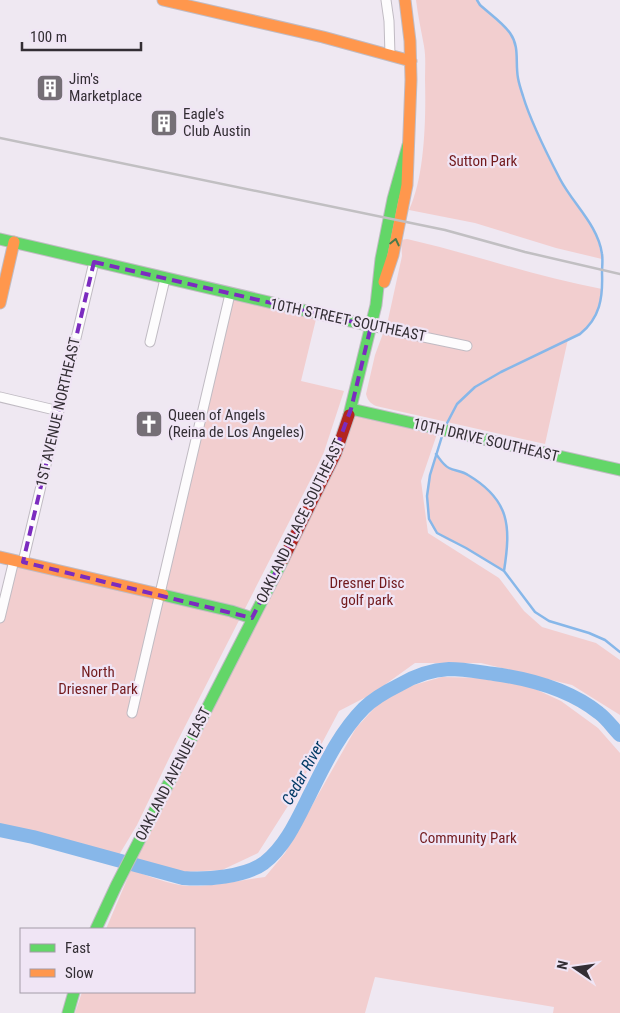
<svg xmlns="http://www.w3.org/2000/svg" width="620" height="1013" viewBox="0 0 620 1013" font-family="'Roboto Condensed',sans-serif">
<rect width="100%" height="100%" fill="#efe8f2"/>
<path fill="#f2cecf" d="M 416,0 L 477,0 L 480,5 L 510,33 L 515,44 L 518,77 L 523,98 L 548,155 L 561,182 L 586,217 L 597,236 L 602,259 L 556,248 L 475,223 L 409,210 C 425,176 426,118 425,80 C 425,69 426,57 424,46 C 421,30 418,16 416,0 Z
M 407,239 C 473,254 536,277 602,289 C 599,316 593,328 568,339 L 545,444 L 376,406 C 370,403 368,401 366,394 L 375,355 L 388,320 L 402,256 L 401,240 Z
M 230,294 L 317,315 L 301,381 L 344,391 L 324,452 L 313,475 L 175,746 L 137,825 L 116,860 L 33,837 L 0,830 L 0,619 L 14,560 L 160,594 Z
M 355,416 L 437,434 L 421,481 L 428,533 L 499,578 L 524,611 L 542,627 L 596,643 L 620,660 L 620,715 L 572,685 L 481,663 L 415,663 L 372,694 L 339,711 L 293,798 L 258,853 L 222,870 L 183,872 L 134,861 Z
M 436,454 C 440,459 443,465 449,468 C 455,471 462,471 468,475 C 510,500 511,526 504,571 C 491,563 478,555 464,547 C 456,543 444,540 437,533 C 419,516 430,474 436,454 Z
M 442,677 L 487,678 L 533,688 L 561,701 L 598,728 L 620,753 L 620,1013 L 553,1013 L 554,1007 L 375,977 L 365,1013 L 75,1013 L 82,992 L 194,992 L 194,929 L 106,929 L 131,870 C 149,876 168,884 187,886 C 213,887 240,880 265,877 L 285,853 L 356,728 L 379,703 L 407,687 Z"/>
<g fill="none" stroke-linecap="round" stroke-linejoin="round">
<path stroke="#87b7e9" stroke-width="2.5" d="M 445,427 L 457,404 L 475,387 L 501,372 L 580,334 C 600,318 603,298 602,273 C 602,267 603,260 602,254 C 598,225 573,204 560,179 C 547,154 531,123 523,96 C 521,90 519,84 518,78 C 515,62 520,47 510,33 C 503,23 490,14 480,5 L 477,0
M 443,433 L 430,475 L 427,496 L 429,519 L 437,533 L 466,548 L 504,571 L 535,612 L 549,621 L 589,633 L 605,640 L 620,652
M 436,454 C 440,459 443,465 449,468 C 455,471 462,471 468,475 C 510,500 511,526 504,571"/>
<path stroke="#87b7e9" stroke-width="14" d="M 0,830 L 33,837 L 183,878 C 206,880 245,877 264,863 C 286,846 298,818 310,794 C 325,764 340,732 364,708 C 374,698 387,691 399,685 C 414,676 430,670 449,669 C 464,669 479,672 494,674 C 531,679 570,690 599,713 C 607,719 613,728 620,735"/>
<g stroke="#c0bbc3" stroke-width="11">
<path id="street" d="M 386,0 L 389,21 L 390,55
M 371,326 L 467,346
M 150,342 L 165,279
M 0,397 L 59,411
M 23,562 L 94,262
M 0,618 L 14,560
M 132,713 L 230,294"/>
</g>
<g stroke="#c0bbc3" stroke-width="13">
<path id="fast" d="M 0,239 L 371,326
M 351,409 L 620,470
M 349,415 L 376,305 L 381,259 L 393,199 L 408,145
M 163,595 L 231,611 L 252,618
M 96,929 L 116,886 L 283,560
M 68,1013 L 74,992"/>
</g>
<g stroke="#c0bbc3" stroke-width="13">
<path id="slow" d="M 163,0 L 323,37 L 411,61
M 384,282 L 393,255 L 407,185 L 411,80 L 410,41 L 405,0
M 0,303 L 14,242
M 0,557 L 163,595"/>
</g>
<g stroke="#c0bbc3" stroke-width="13">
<path id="jam" d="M 283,560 L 336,453 L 349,415"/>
</g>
<use href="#street" stroke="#fdfcfd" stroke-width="9"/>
<use href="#fast" stroke="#63d668" stroke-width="11"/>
<use href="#slow" stroke="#ff974d" stroke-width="11"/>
<use href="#jam" stroke="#b3261e" stroke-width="11"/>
<path stroke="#c1bfc2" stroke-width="2.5" d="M 0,138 L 445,230 L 525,252 L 620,274"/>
</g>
<defs><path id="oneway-chevron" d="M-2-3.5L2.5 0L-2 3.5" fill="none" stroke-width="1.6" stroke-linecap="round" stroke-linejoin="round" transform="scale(1.25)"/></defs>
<use stroke="#497a4b" href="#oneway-chevron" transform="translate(395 242) rotate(-77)"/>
<path fill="none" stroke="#7b2cbf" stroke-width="4" stroke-dasharray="10 6" stroke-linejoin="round" d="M 94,262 L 371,326 L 351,409 L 329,468 L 252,618 L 23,562 Z"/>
<defs>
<g id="building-square" transform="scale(1.4375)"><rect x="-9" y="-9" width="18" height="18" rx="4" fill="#756f76" stroke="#f0e5f5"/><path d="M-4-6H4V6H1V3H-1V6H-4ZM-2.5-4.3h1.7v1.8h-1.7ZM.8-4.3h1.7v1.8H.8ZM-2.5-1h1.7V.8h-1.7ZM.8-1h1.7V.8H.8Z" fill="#fff"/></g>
<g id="church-square" transform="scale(1.4375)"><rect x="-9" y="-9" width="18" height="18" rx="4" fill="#756f76" stroke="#f0e5f5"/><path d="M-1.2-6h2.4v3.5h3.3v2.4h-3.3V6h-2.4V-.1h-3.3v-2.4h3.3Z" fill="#fff"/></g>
</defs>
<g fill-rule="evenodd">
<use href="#building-square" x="50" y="88"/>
<use href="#building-square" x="164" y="123"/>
<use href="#church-square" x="149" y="424"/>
</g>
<g text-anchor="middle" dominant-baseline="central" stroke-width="4.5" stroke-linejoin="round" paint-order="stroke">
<g font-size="15" fill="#332e34" stroke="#f0e5f5" text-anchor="start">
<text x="69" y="79">Jim's<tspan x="69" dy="17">Marketplace</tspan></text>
<text x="183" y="114">Eagle's<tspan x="183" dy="17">Club Austin</tspan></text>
<text x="168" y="415">Queen of Angels<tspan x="168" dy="17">(Reina de Los Angeles)</tspan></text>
</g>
<g font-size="15" fill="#721a1d" stroke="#f0e5f5">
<text x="483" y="161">Sutton Park</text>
<text x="367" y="583">Dresner Disc<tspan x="367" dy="17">golf park</tspan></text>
<text x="98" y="672">North<tspan x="98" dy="17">Driesner Park</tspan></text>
<text x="468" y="838">Community Park</text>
</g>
<g font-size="15" fill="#332e34" stroke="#f0e5f5">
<text transform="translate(348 320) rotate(12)">10TH STREET SOUTHEAST</text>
<text transform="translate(58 412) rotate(-77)">1ST AVENUE NORTHEAST</text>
<text transform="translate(486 440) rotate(13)">10TH DRIVE SOUTHEAST</text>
<text transform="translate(300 521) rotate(-64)">OAKLAND PLACE SOUTHEAST</text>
<text transform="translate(173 774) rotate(-63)">OAKLAND AVENUE EAST</text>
</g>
<g font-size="16" font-style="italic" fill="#033b66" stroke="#f0e5f5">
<text transform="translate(303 773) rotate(-61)">Cedar River</text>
</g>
</g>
<rect x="20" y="928" width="175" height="65" fill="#f0e5f5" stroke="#a49ca8"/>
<rect x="30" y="944" width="25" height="8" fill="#63d668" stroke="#a49ca8"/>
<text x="65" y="953" font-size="15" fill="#332e34">Fast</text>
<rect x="30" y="969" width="25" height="8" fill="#ff974d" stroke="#a49ca8"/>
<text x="65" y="978" font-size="15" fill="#332e34">Slow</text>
<g transform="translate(575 968) rotate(283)" stroke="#f0e5f5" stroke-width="4" paint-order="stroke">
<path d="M0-4L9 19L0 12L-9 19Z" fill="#332e34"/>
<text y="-8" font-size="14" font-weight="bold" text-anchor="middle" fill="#332e34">N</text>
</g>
<path d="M22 42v8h119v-8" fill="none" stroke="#332e34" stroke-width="2.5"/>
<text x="30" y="42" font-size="15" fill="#332e34" stroke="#f0e5f5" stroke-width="4" paint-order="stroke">100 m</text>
</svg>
